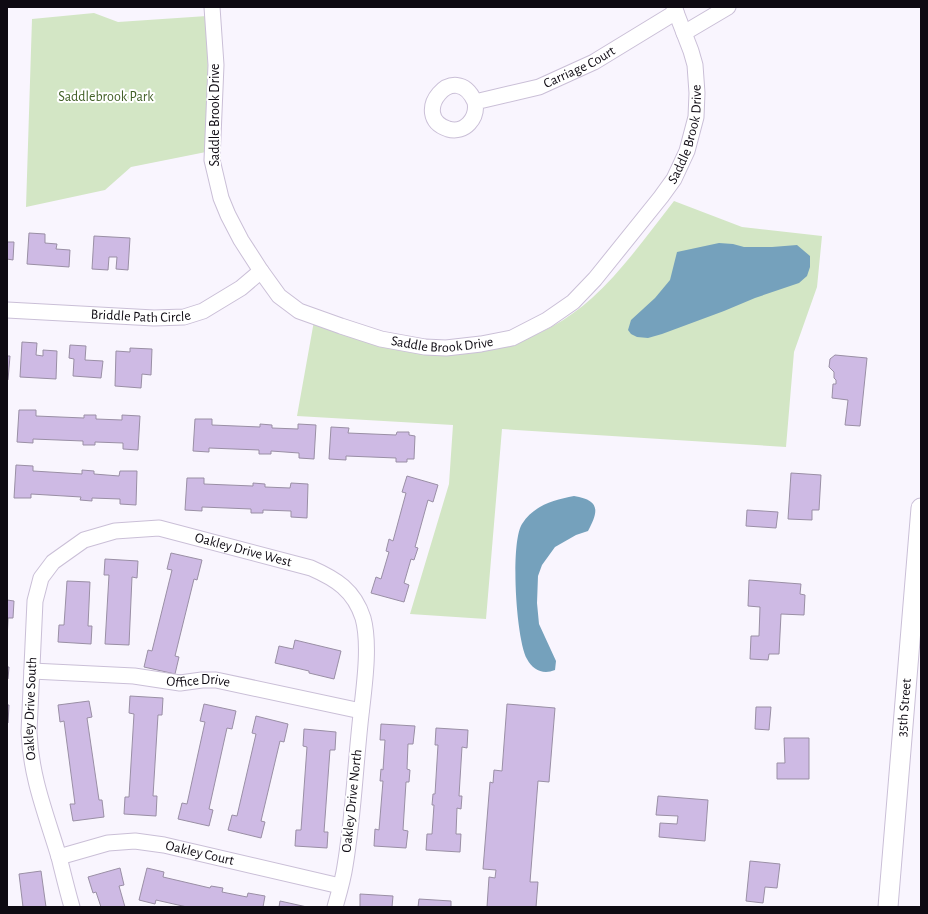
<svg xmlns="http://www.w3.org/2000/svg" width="928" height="914" viewBox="0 0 928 914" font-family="'Alegreya Sans',sans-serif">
<rect width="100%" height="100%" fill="#f9f5fe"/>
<path fill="#d3e6c5" d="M 94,13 L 118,22 L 207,16 L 208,77 L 206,152 L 131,167 L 105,190 L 26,207 L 32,19 Z
M 674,201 L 742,227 L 822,236 L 817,287 L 794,352 L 786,447 L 502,429 L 486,619 L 410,614 L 449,484 L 453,425 L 297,416 L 314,321 C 343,334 372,346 403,351 C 470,364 541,344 592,298 C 623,270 648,234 674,201 Z"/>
<path fill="#75a1bc" d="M 719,243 L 733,244 L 744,247 L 772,247 L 797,245 L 810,256 L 810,267 L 807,276 L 799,283 L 755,298 L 724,311 L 662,334 L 648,338 L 637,337 L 631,334 L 628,330 L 631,320 L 655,298 L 670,280 L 677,252 Z
M 574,496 C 600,500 599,511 588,531 L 576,535 L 555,547 L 542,565 L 538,576 L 537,603 L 539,624 L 556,661 L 555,670 C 543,675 533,670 527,659 C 516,639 510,543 522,524 C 534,505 554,500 574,496 Z"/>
<path fill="#cebae4" stroke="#9a8fa5" d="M 29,233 L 45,234 L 45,243 L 57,244 L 56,249 L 70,250 L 69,267 L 27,264 Z
M 94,236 L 130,238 L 128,270 L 116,269 L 117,257 L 109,257 L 108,270 L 92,269 Z
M 7,242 L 14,242 L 13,260 L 7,259 Z
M 22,342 L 37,343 L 36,355 L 43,356 L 43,350 L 57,351 L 56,379 L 20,377 Z
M 70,345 L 86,346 L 85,360 L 103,361 L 101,378 L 73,376 L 74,359 L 69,358 Z
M 130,348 L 152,349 L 151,375 L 142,374 L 141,388 L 115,386 L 116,351 L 130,352 Z
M 835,355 L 867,358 L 860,426 L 845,425 L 848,400 L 832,398 L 833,384 L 836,384 L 836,380 L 834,378 L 834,372 L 829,367 L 830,359 Z
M 7,356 L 10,356 L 8,380 L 7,380 Z
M 19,410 L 36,410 L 36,416 L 84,418 L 84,415 L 96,415 L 96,419 L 122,420 L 122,415 L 140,416 L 138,450 L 123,449 L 123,443 L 95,442 L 95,445 L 83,445 L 83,441 L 33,439 L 33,443 L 17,442 Z
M 195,419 L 212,419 L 212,425 L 260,427 L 260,424 L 272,425 L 272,428 L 298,429 L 298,424 L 316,425 L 314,459 L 299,458 L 299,453 L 271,451 L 271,454 L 259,454 L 259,450 L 209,448 L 209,452 L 193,451 Z
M 331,427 L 349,428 L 348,433 L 396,435 L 397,432 L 409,432 L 409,435 L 415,436 L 414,459 L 407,459 L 407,462 L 396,462 L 396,458 L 346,456 L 346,460 L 329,459 Z
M 16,465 L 33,466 L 33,471 L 82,474 L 82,470 L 94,471 L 94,474 L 119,476 L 120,471 L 137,471 L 136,505 L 120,504 L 120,499 L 92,498 L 92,501 L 80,500 L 81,497 L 31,494 L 31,498 L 14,498 Z
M 791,473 L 821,475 L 819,510 L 812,510 L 812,520 L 788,519 Z
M 407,476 L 438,485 L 433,502 L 428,500 L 415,547 L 418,548 L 414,560 L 411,559 L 404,583 L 409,585 L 404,602 L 371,593 L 376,577 L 381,579 L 389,552 L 386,551 L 389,539 L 393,541 L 406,493 L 402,492 Z
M 187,478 L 204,478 L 204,484 L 253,486 L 253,483 L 265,484 L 265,487 L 290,488 L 291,483 L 308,484 L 307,518 L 291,517 L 291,511 L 263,510 L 263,513 L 251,513 L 251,509 L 202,507 L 202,511 L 185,510 Z
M 747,510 L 778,512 L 776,528 L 746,526 Z
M 171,553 L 202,560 L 197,580 L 194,579 L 175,656 L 179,657 L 175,674 L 144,667 L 148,650 L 152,651 L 172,570 L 167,569 Z
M 105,559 L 138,561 L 137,578 L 132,577 L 129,645 L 105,644 L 109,575 L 104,575 Z
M 749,580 L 801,584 L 800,594 L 805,595 L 804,615 L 781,614 L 779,654 L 769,654 L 768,660 L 750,659 L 751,636 L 759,636 L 760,607 L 748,606 Z
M 67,581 L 90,582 L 88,626 L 92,626 L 91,644 L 58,642 L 59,625 L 64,625 Z
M 7,600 L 14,601 L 13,618 L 8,618 L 7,642 Z
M 295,640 L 341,651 L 334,679 L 309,673 L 309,671 L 275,663 L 279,646 L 293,649 Z
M 7,667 L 9,667 L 8,679 L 7,679 Z
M 130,696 L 163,698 L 162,715 L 158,715 L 153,796 L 157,796 L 156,816 L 124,814 L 125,797 L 129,797 L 134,714 L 129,713 Z
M 89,701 L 92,717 L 87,718 L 99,800 L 102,800 L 104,817 L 73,821 L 70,804 L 75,804 L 64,721 L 60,722 L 58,705 Z
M 204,704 L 236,711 L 232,729 L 227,728 L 209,809 L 213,810 L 209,826 L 178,819 L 182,803 L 187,804 L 205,722 L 200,721 Z
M 507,704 L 555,708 L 549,782 L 538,781 L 530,882 L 538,882 L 536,907 L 487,907 L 489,877 L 495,878 L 496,870 L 483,869 L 490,782 L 493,783 L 494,770 L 502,771 Z
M 7,705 L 9,705 L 8,723 L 7,723 Z
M 756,707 L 771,707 L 769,730 L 755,729 Z
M 256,716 L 288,724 L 284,742 L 280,741 L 261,821 L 265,822 L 261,838 L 228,830 L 232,815 L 237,816 L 256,734 L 252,733 Z
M 381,724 L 415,726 L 413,744 L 408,744 L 407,769 L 410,770 L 409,782 L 406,782 L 403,830 L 408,831 L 406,848 L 374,846 L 375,829 L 379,830 L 383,781 L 380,781 L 381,769 L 383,770 L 385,740 L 380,740 Z
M 436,728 L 468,730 L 467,748 L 462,747 L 459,796 L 462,796 L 461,809 L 457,808 L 456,834 L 461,834 L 460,852 L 426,850 L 427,834 L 432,834 L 434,805 L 432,805 L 433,794 L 435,794 L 438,745 L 435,745 Z
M 304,729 L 336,732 L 335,750 L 330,750 L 324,832 L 328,832 L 327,848 L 295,846 L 296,830 L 301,830 L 307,747 L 303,746 Z
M 784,738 L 809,738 L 809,779 L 777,779 L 777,763 L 785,763 Z
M 658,796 L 708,800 L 705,841 L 659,837 L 660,823 L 677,824 L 678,816 L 656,815 Z
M 750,861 L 780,864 L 777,888 L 765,887 L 763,903 L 746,901 Z
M 120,868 L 124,885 L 119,886 L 125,907 L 101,907 L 96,892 L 93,893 L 88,877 Z
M 147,868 L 164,872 L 163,877 L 210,888 L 211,886 L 223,888 L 222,892 L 247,897 L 248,893 L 265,896 L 263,907 L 187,907 L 156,900 L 155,904 L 139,900 Z
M 41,871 L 46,907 L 23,907 L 19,874 Z
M 360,894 L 393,896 L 392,907 L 360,907 Z
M 419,899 L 451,901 L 451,907 L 418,907 Z
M 280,901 L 307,907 L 279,907 Z"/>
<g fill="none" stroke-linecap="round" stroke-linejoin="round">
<g stroke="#cabfd7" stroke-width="17">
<g id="minor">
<path id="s1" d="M 212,7 L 216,65 L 212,160 L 221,198 L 228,215 L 241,240 L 261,271 L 279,296 L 299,311 L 341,326 L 381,339 L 425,347 L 446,348 L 481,344 L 512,338 L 547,320 L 573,302 L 595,279 L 661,197 L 674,179 L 687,151 L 696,117 L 697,93 L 695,65 L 691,51 L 674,7"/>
<path d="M 684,33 L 728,7"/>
<path id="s2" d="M 475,102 C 478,118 465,134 448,129 C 408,116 455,57 475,102 L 539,87 L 594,62 L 676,12"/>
<path id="s3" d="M 7,310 L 154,318 L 184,317 L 203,311 L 241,288 L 261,271"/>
<path id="s4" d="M 32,671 L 134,676 L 180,683 L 202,680 L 216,680 L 361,711"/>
<path id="s5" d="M 59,857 L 108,843 L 135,841 L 164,845 L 340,886"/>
<path id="s6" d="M 72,907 C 67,890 63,873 59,857 C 46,814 31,778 29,732 L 35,601 L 41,578 L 53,562 L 84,540 L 115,531 L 159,528 L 311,568 C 336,579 354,590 363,618 C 371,647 363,694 360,724 C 355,771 353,819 345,866 C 343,880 339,893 335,907"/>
</g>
</g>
<g stroke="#cabfd7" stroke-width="21">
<g id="tertiary">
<path id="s7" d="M 888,907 L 921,508"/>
</g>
</g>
<use href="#minor" stroke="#fff" stroke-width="15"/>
<use href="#tertiary" stroke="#fff" stroke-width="19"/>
</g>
<g text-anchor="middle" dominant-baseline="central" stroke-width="4" stroke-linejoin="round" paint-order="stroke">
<g font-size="14" fill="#0e0a12" stroke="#fff">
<text stroke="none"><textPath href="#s2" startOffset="247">Carriage Court</textPath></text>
<text transform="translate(215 115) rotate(-90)">Saddle Brook Drive</text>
<text stroke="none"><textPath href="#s1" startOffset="828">Saddle Brook Drive</textPath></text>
<text stroke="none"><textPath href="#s3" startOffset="134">Briddle Path Circle</textPath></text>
<text stroke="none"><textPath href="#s1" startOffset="480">Saddle Brook Drive</textPath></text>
<text stroke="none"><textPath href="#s6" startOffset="557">Oakley Drive West</textPath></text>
<text stroke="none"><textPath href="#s4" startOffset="167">Office Drive</textPath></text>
<text stroke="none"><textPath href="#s7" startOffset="200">35th Street</textPath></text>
<text stroke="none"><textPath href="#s6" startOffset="204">Oakley Drive South</textPath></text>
<text transform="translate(352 801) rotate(-84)">Oakley Drive North</text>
<text stroke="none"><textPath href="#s5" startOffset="144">Oakley Court</textPath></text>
</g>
<g font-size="14" fill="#426027" stroke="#fff">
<text x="106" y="97">Saddlebrook Park</text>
</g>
</g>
<rect width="928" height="914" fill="none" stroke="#0e0a12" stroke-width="16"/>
</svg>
